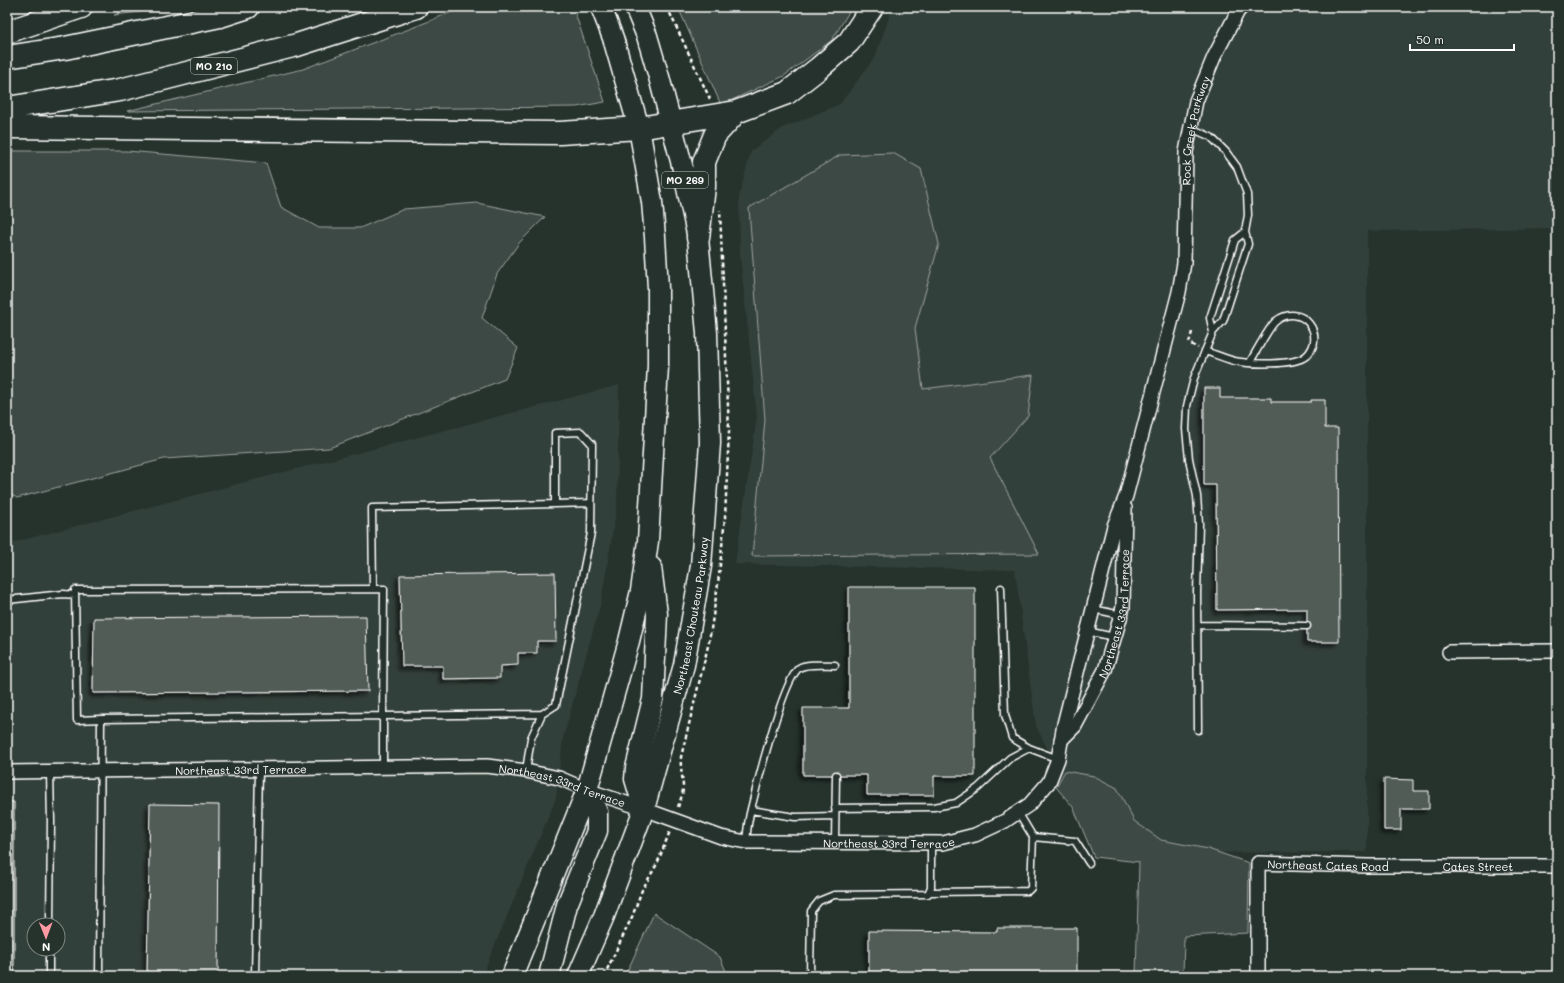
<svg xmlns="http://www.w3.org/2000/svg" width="1564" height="983" viewBox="0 0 1564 983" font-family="Mali,sans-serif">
<defs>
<filter id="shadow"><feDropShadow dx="-3.5" dy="3.5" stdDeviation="2" flood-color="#0009"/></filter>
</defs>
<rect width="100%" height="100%" fill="#26332d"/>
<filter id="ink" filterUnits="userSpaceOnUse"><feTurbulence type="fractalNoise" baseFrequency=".025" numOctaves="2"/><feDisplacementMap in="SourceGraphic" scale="8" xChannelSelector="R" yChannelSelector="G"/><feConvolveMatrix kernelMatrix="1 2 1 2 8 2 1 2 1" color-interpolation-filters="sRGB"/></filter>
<g filter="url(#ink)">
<path fill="#333f3a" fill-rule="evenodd" d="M 893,7 L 1557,7 L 1557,228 L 1367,231 L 1367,852 L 1137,853 L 1065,783 L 1036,726 L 1015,570 L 735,564 L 757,417 L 740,254 L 739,197 L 751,151 L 783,128 L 840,104 L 875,57 Z
M 619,385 L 617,506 L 601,602 L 563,738 L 556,798 L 482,976 L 7,976 L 7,544 ZM 34,925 L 58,925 L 58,949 L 34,949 Z"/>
<path fill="#3e4944" stroke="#9ea4a2" d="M 132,7 L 162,7 L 140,12 L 114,15 Z
M 464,7 L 573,7 L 605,102 L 576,107 L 127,111 L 303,69 L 412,28 Z
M 678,7 L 852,7 L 832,40 L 784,76 L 721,105 Z
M 7,151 L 127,151 L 266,163 L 281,207 L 319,228 L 360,228 L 404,209 L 477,203 L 545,217 L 519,243 L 497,274 L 482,318 L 518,348 L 505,379 L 329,448 L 164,459 L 17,498 L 7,492 Z
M 893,153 L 921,169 L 939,244 L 915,328 L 923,389 L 1033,375 L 1028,416 L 990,458 L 1039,554 L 752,556 L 765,420 L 749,208 L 840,155 Z
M 1065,771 L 1094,776 L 1117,788 L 1134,821 L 1161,840 L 1208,849 L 1249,863 L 1248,933 L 1184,936 L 1183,976 L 1136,976 L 1139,862 L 1094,857 L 1073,807 L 1056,787 Z
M 654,913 L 720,957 L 728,976 L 625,976 Z"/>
<path fill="#515c57" stroke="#fff" filter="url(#shadow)" d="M 1204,388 L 1220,388 L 1220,398 L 1271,398 L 1271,402 L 1311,402 L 1311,400 L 1325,400 L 1325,428 L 1338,428 L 1339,642 L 1307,642 L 1307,609 L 1217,610 L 1216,485 L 1204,485 Z
M 555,573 L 556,641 L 537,641 L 537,653 L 518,653 L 518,665 L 500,666 L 500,678 L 443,679 L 443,666 L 402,666 L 400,575 Z
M 849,587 L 975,587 L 975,776 L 934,776 L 934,795 L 867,795 L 867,775 L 803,775 L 803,708 L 849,708 Z
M 366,616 L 368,691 L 93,693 L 94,618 Z
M 1384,779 L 1413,780 L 1413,791 L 1429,791 L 1429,809 L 1401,809 L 1401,830 L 1384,830 Z
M 7,802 L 14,802 L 14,976 L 7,976 Z
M 150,804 L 219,805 L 218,976 L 147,976 Z
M 997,928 L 1077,928 L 1077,976 L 869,976 L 869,931 L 997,932 Z"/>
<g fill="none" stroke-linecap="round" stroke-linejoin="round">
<g stroke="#fff" stroke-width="9">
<path id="service" d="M 1191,128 L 1211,137 L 1226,152 L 1237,167 L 1247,194 L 1248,215 L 1245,232 L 1248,244 L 1223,321 L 1213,332 L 1194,378 L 1187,406 L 1186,429 L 1189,459 L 1197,496 L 1199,524 L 1197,593 L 1198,730
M 1213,332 L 1210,318 L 1235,240 L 1245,232
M 1205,351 C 1214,354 1224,358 1234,361 C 1249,364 1294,366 1306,356 C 1328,336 1302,301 1276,321 C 1270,325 1255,354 1250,362
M 555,504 L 591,503
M 1001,588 L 1005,715 L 1012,738 L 1029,748 L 1058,759
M 373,589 L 372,508 L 555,504 L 555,433 L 581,432 L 592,444 L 591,533 L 556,705 L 542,714
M 7,600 L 63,594 L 75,595
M 1093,609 L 1121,615
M 1198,625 L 1307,626
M 1087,631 L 1114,637
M 383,767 L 383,716 L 542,714 L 531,738 L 526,771
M 835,808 L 934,807 L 956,803 L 978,788 L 1010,758 L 1029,748
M 751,810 L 795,817 L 835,816
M 1033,837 L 1075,841 L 1089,863
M 746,842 C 747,831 748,820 751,809 C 757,785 783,681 799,668 C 806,663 826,665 835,665
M 835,842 L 836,775
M 930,892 L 1028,891 L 1031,888 L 1033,837 L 1018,812
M 50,925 L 51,821 L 50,772
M 49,976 L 49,949
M 99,976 L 101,719 L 383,716 L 384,589 L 75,590 L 77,720 L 101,719
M 255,976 L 259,769
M 810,976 L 811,911 L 819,901 L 834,895 L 928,894 L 931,887 L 931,842"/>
</g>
<g stroke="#fff" stroke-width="16">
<g id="minor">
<path d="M 1449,652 L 1557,651"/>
<path id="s1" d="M 1061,740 L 1075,726 L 1105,670 L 1121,615 L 1123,607 L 1125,508"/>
<path id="s2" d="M 7,772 L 487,766 L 526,771 L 559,778 L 587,790 L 644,809 L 721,837 L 746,842 L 943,843 L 975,835 L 1005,821 L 1030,804 L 1049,782 L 1058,759 L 1064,724 L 1114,526 L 1126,496 L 1179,292 L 1184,263 L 1186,152 L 1196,101 L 1214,57 L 1238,11 L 1242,7"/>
<path id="s3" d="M 1258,976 L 1258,863 L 1368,866 L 1557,866"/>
</g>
</g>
<g stroke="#fff" stroke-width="23">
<g id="primary">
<path d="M 644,809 L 635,779 L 636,768 L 653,699 L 657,614 L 651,567"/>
<path d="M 512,976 L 587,790 L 629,641 L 641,591 L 648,541 L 658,366 L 658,288 L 655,237 L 652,202 L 639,128 L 613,38 L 601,7"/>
<path d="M 549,976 L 567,905 L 597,831 L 597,812 L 587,790"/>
<path id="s4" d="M 578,976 L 604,916 L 644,809 L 684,665 L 701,566 L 710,443 L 707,333 L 698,238 L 682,165 L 659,77 L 647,36 L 635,7"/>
</g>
</g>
<g stroke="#fff" stroke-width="25">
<path id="motorway" d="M 7,32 L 81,7
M 7,57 L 65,48 L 220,16 L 248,7
M 7,108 L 120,90 L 297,45 L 416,7
M 7,127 L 560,133 L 639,128 L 736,112 L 787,93 L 819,68 L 849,42 L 872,7
M 698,238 L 704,187 L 704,162 L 715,135 L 736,112"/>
</g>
<path stroke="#fff" stroke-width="2.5" stroke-dasharray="4 3" stroke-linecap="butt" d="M 667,7 L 710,99
M 1192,332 L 1189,343 L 1198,348
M 678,807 C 680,801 683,794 683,788 C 683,777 680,768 681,757 L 709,642 L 718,584 L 725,518 L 729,431 L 720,210
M 604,976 L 632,917 L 642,890 L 657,864 L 670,831"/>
<use href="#service" stroke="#26332d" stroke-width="6"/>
<use href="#minor" stroke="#26332d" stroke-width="13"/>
<use href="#primary" stroke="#26332d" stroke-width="20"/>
<use href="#motorway" stroke="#26332d" stroke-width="22"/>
</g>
</g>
<g text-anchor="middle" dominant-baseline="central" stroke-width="3.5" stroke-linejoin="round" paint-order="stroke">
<g fill="#26332d" stroke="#bec2c0" stroke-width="1">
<rect x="191" y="58" width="46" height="16" rx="3"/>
<rect x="662" y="172" width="46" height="16" rx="3"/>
</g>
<g font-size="10" font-weight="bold" fill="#fff">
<text x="214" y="66">MO 210</text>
<text x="685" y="180">MO 269</text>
</g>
<g font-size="11" fill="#fff" stroke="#26332d">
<text stroke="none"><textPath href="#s2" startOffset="1744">Rock Creek Parkway</textPath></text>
<text stroke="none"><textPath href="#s1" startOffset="141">Northeast 33rd Terrace</textPath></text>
<text stroke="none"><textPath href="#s4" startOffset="379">Northeast Chouteau Parkway</textPath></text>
<text stroke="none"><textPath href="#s2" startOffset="234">Northeast 33rd Terrace</textPath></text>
<text stroke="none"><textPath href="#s2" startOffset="558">Northeast 33rd Terrace</textPath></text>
<text stroke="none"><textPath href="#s2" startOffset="894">Northeast 33rd Terrace</textPath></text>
<text stroke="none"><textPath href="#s3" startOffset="183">Northeast Cates Road</textPath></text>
<text stroke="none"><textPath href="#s3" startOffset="333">Cates Street</textPath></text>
</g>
</g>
<rect width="1564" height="983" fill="none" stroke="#26332d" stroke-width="24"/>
<rect x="12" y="12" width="1540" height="959" fill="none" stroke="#fff" stroke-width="1.5" filter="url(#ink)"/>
<g transform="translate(46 937) rotate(179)"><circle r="19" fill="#26332d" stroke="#7d8581"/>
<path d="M0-3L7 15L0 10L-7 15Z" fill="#ff9aa2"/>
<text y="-6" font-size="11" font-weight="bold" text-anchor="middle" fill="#ffffff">N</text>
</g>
<path d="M1410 44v6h104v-6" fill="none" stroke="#ffffff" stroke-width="2"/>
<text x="1416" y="44" font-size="12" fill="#ffffff" stroke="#26332d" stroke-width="3" paint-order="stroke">50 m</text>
</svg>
